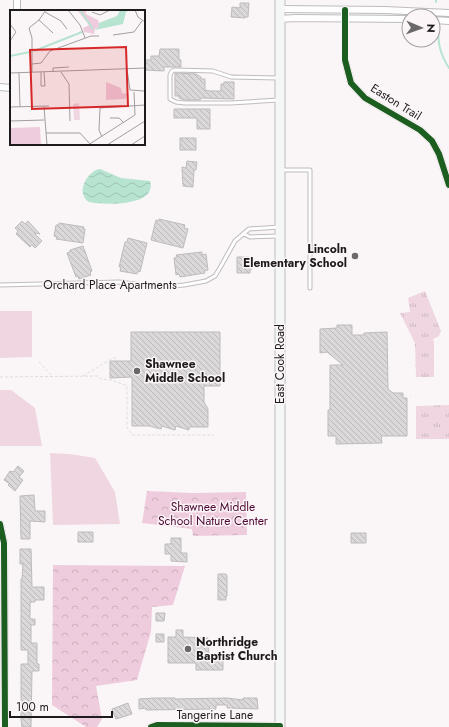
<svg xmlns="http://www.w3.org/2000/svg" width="449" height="727" viewBox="0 0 449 727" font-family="Jost,sans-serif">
<defs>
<pattern id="forest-crowns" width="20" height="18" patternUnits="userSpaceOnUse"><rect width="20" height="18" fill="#efccdd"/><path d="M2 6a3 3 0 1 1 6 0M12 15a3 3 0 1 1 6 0" fill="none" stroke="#ccafbd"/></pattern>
<pattern id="park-tufts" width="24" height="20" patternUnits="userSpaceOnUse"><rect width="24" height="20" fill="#efd6e1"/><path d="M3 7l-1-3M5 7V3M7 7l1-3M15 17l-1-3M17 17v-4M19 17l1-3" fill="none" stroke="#ccb7c0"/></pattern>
<pattern id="water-waves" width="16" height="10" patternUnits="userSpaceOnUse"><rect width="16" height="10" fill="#b7e4d0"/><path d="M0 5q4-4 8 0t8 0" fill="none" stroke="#9dc3b2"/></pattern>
<pattern id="building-back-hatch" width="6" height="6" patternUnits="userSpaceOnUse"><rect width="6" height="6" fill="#dbd8d9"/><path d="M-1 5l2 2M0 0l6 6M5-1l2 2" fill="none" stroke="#bcb9ba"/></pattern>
</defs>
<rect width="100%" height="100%" fill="#faf6f8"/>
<path fill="url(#forest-crowns)" d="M 147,491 L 193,493 L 246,492 L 247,535 L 193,536 L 192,529 L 142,523 Z
M 53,565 L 185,566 L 173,605 L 152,607 L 151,632 L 137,680 L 96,686 L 102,719 L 97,727 L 86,727 L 52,705 Z"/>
<path fill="url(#park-tufts)" d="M 425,291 L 441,331 L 439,336 L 433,339 L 434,343 L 434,377 L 416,377 L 415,343 L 400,313 L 410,312 L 408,298 Z
M 449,405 L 449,439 L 416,439 L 416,406 Z"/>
<path fill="#efd6e1" d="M 0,311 L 32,311 L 32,357 L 0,358 Z
M 0,390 L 11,390 L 35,408 L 42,446 L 0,446 Z
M 50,453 L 70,454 L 95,458 L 115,492 L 120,524 L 53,525 Z"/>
<path fill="url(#water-waves)" d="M 100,169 L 121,178 L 150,181 C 158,207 104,205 89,202 C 75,193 87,171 100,169 Z"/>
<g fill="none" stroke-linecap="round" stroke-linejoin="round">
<path stroke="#b7e4d0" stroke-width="2" d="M 436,2 L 436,0
M 438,27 C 438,44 440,54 449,68"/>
</g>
<path fill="url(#building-back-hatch)" stroke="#bebbbc" d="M 240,3 L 249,3 L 248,17 L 245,17 L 245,18 L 231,17 L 232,7 L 240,8 Z
M 160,49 L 179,49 L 179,60 L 181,60 L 181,67 L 164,67 L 164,71 L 144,70 L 144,60 L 151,60 L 151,56 L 159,56 Z
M 175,73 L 196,74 L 201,77 L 201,79 L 205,79 L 205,90 L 210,91 L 221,91 L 221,84 L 224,84 L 224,82 L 234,82 L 234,99 L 201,98 L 200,100 L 185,100 L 179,98 L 179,96 L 175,96 Z
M 174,109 L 210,109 L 210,129 L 197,129 L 197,118 L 174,118 Z
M 180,138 L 196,138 L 196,150 L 180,150 Z
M 187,161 L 197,162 L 196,170 L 194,170 L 193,187 L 183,186 L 182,167 L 186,168 Z
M 159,219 L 185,225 L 184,228 L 188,229 L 183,248 L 151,240 L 156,220 L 159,221 Z
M 22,221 L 25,224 L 28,221 L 40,234 L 34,233 L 42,241 L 35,248 L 32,245 L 30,247 L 16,234 L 18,231 L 15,228 Z
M 59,223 L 84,227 L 83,229 L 85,229 L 83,243 L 56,239 L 57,237 L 54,236 L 56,225 L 59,225 Z
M 128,238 L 147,243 L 140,272 L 138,271 L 137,274 L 120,271 L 121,267 L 119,267 L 125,242 L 127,242 Z
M 83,246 L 92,271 L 90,272 L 91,275 L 79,279 L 78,276 L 76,277 L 67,253 L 70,252 L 70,250 Z
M 202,252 L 202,255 L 206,254 L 208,270 L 204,271 L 205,273 L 180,277 L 179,274 L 176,275 L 174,258 L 177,257 L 176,255 Z
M 237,257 L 250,257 L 250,262 L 252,262 L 252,269 L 250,269 L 250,273 L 237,273 Z
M 337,325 L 352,325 L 352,335 L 364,335 L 364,333 L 387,332 L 388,389 L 393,393 L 403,393 L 403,398 L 407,398 L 407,436 L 381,436 L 382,443 L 336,444 L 336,436 L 328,436 L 328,410 L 330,410 L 330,365 L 343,365 L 327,352 L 320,353 L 320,329 L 337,328 Z
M 131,332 L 220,332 L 220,386 L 204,386 L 204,402 L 208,409 L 208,427 L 189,427 L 189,430 L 176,426 L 175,430 L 162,426 L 161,429 L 149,426 L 132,426 L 132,377 L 110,378 L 110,361 L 131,361 Z
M 18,466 L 24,471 L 19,477 L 23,480 L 15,491 L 8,485 L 10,484 L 4,480 L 10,471 L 13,472 Z
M 34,495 L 35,511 L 45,511 L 45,522 L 30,521 L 30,539 L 21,539 L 20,496 Z
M 78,532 L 93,532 L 93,542 L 78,542 Z
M 351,533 L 366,533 L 366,543 L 351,543 Z
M 171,538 L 181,538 L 181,553 L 187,553 L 187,562 L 171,561 L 171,554 L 165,554 L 165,544 L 171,544 Z
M 20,549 L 31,549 L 32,587 L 44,587 L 44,600 L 35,600 L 35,602 L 30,602 L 30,619 L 35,619 L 35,625 L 31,625 L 31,643 L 37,643 L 37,664 L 39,664 L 39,671 L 32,671 L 31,727 L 22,727 L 21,719 L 21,664 L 28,664 L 28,650 L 21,650 L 21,579 L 22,579 L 23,564 L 20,564 Z
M 218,574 L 226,574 L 227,576 L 227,596 L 226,596 L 226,600 L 218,600 Z
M 156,613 L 165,613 L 164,621 L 156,621 Z
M 176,630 L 183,630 L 183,637 L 208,638 L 209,655 L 223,655 L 223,670 L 196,670 L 196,663 L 168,663 L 168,637 L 176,637 Z
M 156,634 L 164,634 L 164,642 L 156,642 Z
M 154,698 L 175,698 L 175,699 L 227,698 L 243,700 L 243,698 L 257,698 L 258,709 L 227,708 L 227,705 L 216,705 L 216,709 L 146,710 L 146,708 L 139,709 L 139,699 Z
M 128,703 L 132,714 L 116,719 L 112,709 Z"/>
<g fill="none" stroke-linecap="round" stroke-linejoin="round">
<g stroke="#bfbcbe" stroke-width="5">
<path id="service" d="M 278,78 L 231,77 L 213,71 L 175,70 L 172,71 L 170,75 L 170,99 L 176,102 L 185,103 L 231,103 L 278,100
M 281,170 L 310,170 L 310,288
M 244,234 L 250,237 L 280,236
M 0,285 L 119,282 L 158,287 L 184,285 L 206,281 L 215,276 L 221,266 L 235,241 L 249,229 L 280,227"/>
</g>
<g stroke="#bfbcbe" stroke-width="8">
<path id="minor" d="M 280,9 L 385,10 L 449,13
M 345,10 L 345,60 L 351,83 L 365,98 L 420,130 L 432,141 L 439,154 L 449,185
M 17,11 L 17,0
M 280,19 L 295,18 L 409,19
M 433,20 L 449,21
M 0,87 L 11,88
M 0,524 L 4,543 L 5,727
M 151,727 L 157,725 L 280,726"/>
</g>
<g stroke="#bfbcbe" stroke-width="11">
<path id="secondary" d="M 280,0 L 280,727"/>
</g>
<path stroke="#dddcdd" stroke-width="1" stroke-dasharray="3 2" stroke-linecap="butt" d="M 39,362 L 52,376
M 83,376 L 113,358 L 116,358
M 0,377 L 98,376 L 101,379 L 112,380 L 127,386 L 127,428 L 133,435 L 214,435
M 410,396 L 411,396"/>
<use href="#service" stroke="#fefefe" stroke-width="3"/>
<use href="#minor" stroke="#fefefe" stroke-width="6"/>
<use href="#secondary" stroke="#f4f7f5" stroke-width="9"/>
<g stroke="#fbf5f8" stroke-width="8">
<path id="cycleway" d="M 345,10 L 345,60 L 351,83 L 365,98 L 420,130 L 432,141 L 439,154 L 449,185
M 0,524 L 4,543 L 5,727
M 151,727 L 157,725 L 280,726"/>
</g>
<use href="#cycleway" stroke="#1b5e20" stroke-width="6"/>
</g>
<g fill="#6a6869" stroke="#fbf5f8" stroke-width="1.5">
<circle cx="355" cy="256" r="4"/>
<circle cx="137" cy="371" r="4"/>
<circle cx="188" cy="649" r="4"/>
</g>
<g text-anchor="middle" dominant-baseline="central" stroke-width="3" stroke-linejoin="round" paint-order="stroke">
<g font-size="12" fill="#1d1b1c" stroke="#fbf5f8">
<text transform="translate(396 102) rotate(32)">Easton Trail</text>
<text x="110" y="285">Orchard Place Apartments</text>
<text transform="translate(280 364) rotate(-90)">East Cook Road</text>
<text x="215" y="715">Tangerine Lane</text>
</g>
<g font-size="12" font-weight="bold" fill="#1d1b1c" stroke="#fbf5f8" text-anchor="start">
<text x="347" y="249" text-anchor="end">Lincoln<tspan x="347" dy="14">Elementary School</tspan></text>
<text x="145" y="364">Shawnee<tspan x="145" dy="14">Middle School</tspan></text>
<text x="196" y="642">Northridge<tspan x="196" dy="14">Baptist Church</tspan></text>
</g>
<g font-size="12" fill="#4f0934" stroke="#fbf5f8">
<text x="213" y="507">Shawnee Middle<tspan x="213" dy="14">School Nature Center</tspan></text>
</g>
</g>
<g transform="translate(10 10)">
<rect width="135" height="135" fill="#faf6f8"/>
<path d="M 65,0 L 76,0 L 76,4 L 88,10 L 90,17 L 85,19 L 84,24 L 74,22 L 73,18 L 79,15 L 68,1 ZM 96,72 L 111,78 L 112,83 L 118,84 L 115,89 L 96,90 ZM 30,117 L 31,135 L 0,135 L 0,118 Z" fill="#efccdd"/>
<path d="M 69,93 L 70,110 L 64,110 L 63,94 Z" fill="#efd6e1"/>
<path d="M 110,0 L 120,0 L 116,2 L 113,14 L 85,20 L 89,17 L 89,13 L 107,6 Z" fill="#b7e4d0"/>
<path fill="none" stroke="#b7e4d0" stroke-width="2" d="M 70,0 L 83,19M 24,41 L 72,22M 0,46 L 20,42"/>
<path fill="none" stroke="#a29ea0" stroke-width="1" d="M 58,0 L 70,15 L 75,28M 125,0 L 128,7 L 135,12M 35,2 L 51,11 L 57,19M 82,2 L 90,5 L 100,0M 29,10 L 43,23M 0,14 L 6,22 L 0,31M 103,25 L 124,22 L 132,11M 22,54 L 31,53 L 40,41 L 81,26 L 89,26M 117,59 L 120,80 L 134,81M 22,62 L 22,28 L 19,18 L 29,10 L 36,0M 31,62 L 31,76 L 35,76 L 34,62M 43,62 L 43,58 L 59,57M 51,62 L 59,74 L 60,111M 0,63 L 135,58M 9,63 L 10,97M 0,97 L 39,96M 34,97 L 37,135M 100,108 L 109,108 L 114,113M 0,111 L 34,110M 36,123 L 70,123 L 80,134M 92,127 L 89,120 L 90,98 L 135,95M 78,135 L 125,105 L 124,82M 97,135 L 135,111M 121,135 L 135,126"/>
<path fill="#d62828" fill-opacity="0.15" stroke="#d62828" stroke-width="2" d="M 116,37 L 118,96 L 22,99 L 20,40 Z"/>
<rect width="135" height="135" fill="none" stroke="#1d1b1c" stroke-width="2"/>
</g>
<g transform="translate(421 28) rotate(92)"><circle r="19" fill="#fbf5f8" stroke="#a29ea0"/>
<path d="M0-3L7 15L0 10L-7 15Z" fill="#6a6869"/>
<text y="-6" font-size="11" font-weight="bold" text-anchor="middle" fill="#1d1b1c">N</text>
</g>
<path d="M10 711v6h102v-6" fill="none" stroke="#1d1b1c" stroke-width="2"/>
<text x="16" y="711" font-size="12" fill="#1d1b1c" stroke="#fbf5f8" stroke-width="3" paint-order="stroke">100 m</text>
</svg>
